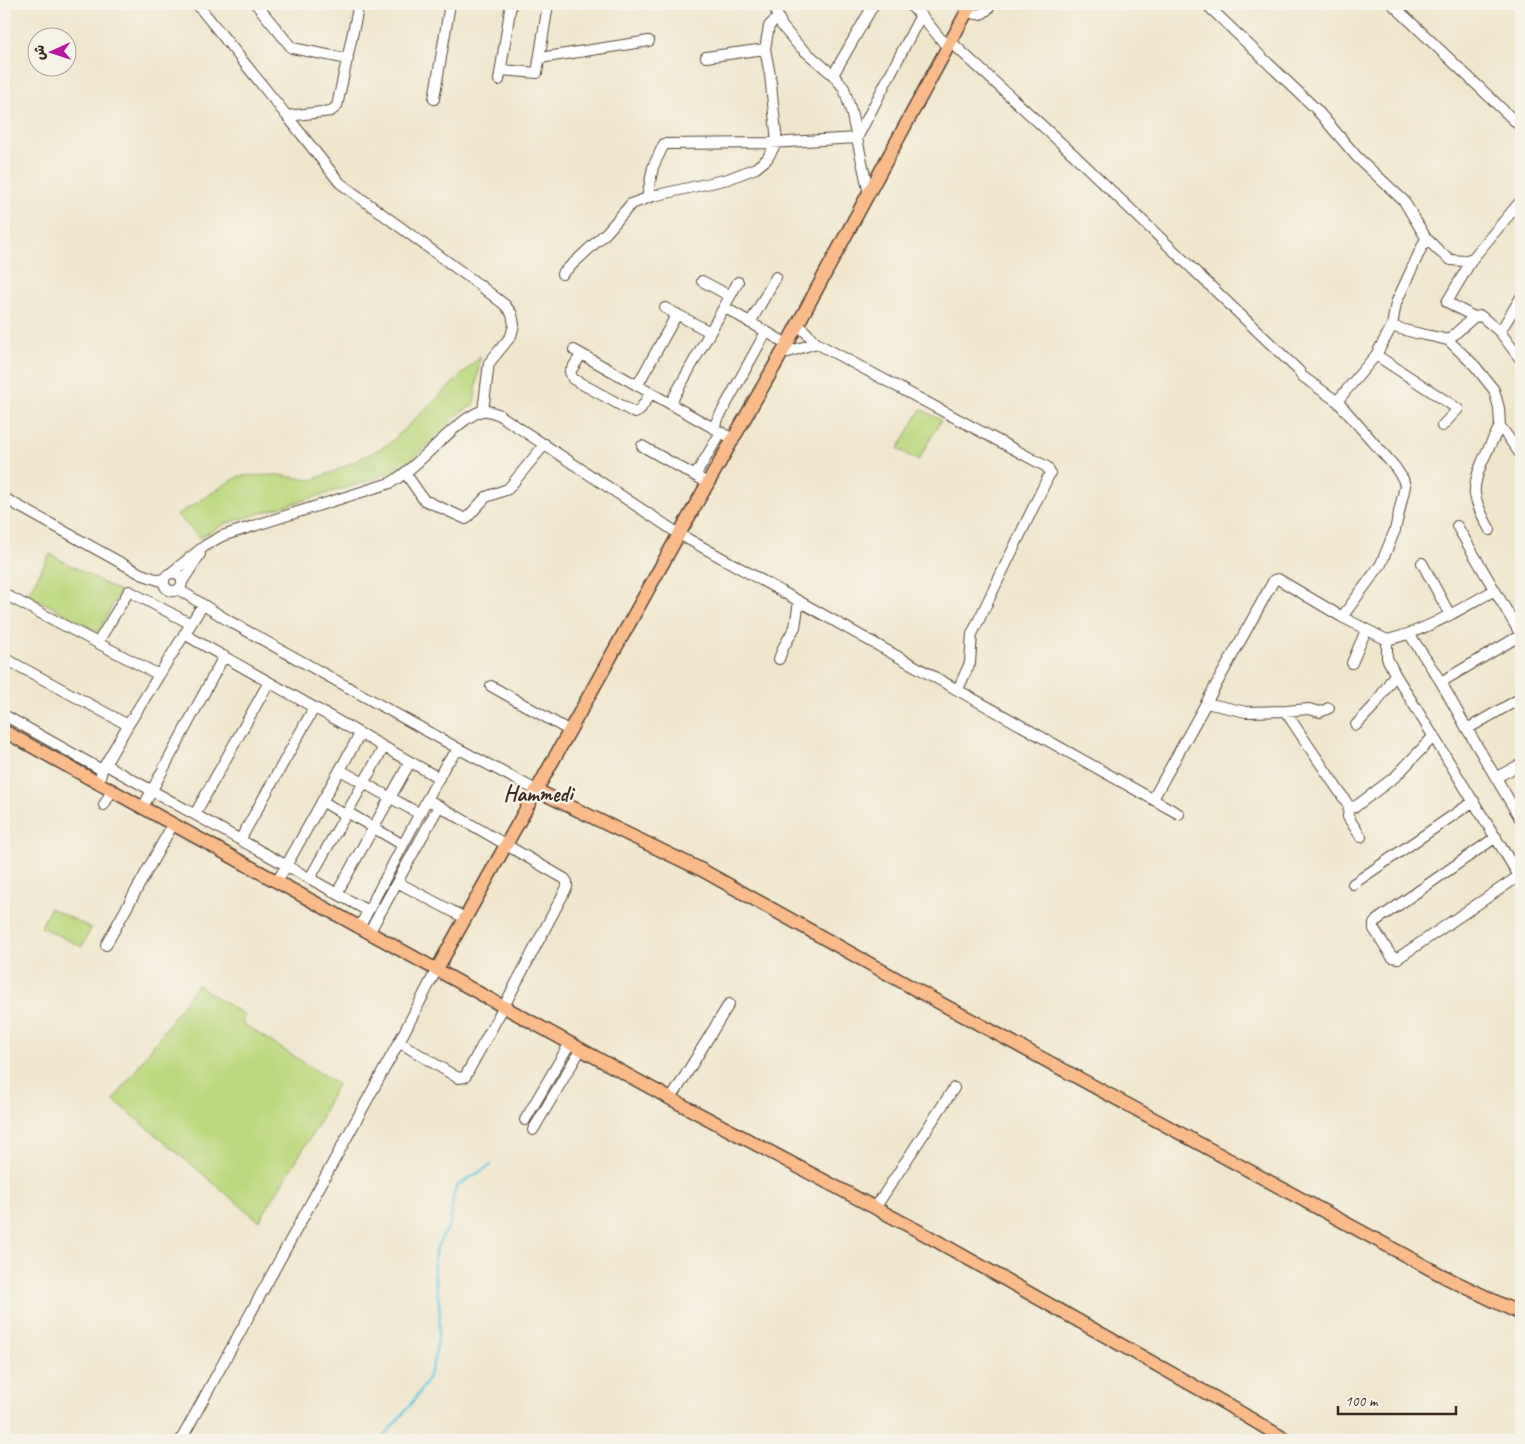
<svg xmlns="http://www.w3.org/2000/svg" width="1525" height="1444" font-family="Caveat,'Playpen Sans Arabic',sans-serif">
<style>
.green{fill:#bbd87e;stroke:#7b814e}
.lines{fill:none;stroke-linecap:round;stroke-linejoin:round}
.stream{stroke:#62c7e0;stroke-width:2.5}
.minor-casing{stroke:#564638;stroke-width:12}
.major-casing{stroke:#564638;stroke-width:15}
.minor{stroke:#fff;stroke-width:10}
.major{stroke:#fabb8b;stroke-width:12}
.labels{text-anchor:middle;stroke-width:5;stroke-linejoin:round;paint-order:stroke}
.district-label{font-size:22px;font-weight:bold;fill:#3b2a1e;stroke:#f7f3e8}
</style>
<rect width="100%" height="100%" fill="#f7f3e8"/>
<filter id="ink" filterUnits="userSpaceOnUse"><feTurbulence type="fractalNoise" baseFrequency=".02" numOctaves="2"/><feDisplacementMap in="SourceGraphic" scale="10" xChannelSelector="R" yChannelSelector="G"/><feConvolveMatrix kernelMatrix="1 2 1 2 8 2 1 2 1" color-interpolation-filters="sRGB"/></filter>
<filter id="wash" filterUnits="userSpaceOnUse"><feTurbulence type="fractalNoise" baseFrequency=".0096" numOctaves="4" result="noise"/><feDisplacementMap in="SourceGraphic" scale="20" xChannelSelector="R" yChannelSelector="G"/><feGaussianBlur stdDeviation="1.12" result="paint"/><feColorMatrix in="noise" values="0 0 0 0 0 0 0 0 0 0 0 0 0 0 0 0 0 1.4 0 .05"/><feComposite in="paint" operator="in"/></filter>
<g filter="url(#wash)">
<rect width="100%" height="100%" fill="#efe6cc"/>
<path class="green" d="M480,357L474,405L461,412L418,455L394,471L362,483L224,524L200,538L177,515L239,476L279,475L311,480L333,472L389,444Z
M921,409L941,420L918,461L898,449Z
M50,554L120,592L98,632L28,594Z
M50,908L91,928L82,947L41,927Z
M197,985L244,1015L242,1023L337,1084L316,1128L259,1221L114,1100Z"/>
<g class="lines">
<path class="stream" d="M384,1440V1436C398,1419 415,1402 426,1382C436,1362 439,1336 440,1314C440,1293 431,1277 435,1253C437,1242 447,1233 450,1223C453,1211 451,1195 457,1186L491,1165"/>
</g>
</g>
<g filter="url(#ink)">
<g class="lines">
<defs>
<path id="minor" d="M197,4L287,116L331,111L337,106L359,4
M256,4L292,48L348,59
M775,4L777,14L782,26L798,45L833,75L844,88L851,111L869,194
M908,4L921,15L948,48
M1206,4L1316,109L1357,157L1404,201L1426,238L1440,252L1451,260L1464,261L1473,258L1519,203
M1392,4L1521,127
M968,11C980,18 985,13 992,4
M951,42L1074,155L1299,371L1302,376L1338,402
M706,57L765,49
M540,58L649,41
M501,70L537,73L548,4
M833,75L874,4
M499,80L511,4
M434,99L450,4
M287,116L340,183L478,284L505,305L512,314L514,325L511,336L489,363L483,411
M647,198L653,167L664,144L770,143L857,138L921,15
M1426,238L1396,303L1392,326C1410,333 1429,335 1448,340
M1473,258L1447,302L1474,317
M562,274L607,232L631,204L653,196L728,179L756,168L767,159L777,142L770,75L765,49L769,26L777,18V14
M702,281L730,296
M724,307L787,344
M665,308L710,332
M750,323L776,277
M798,324L816,343L1047,467L1050,473L972,634L970,663L958,689
M1500,332L1521,297
M574,350L733,439
M782,354L816,343
M581,355L570,372L573,379L635,413L639,411L651,393
M1376,355L1458,409L1442,426
M1521,360L1500,332L1481,316L1474,317L1448,340L1475,366L1494,390L1499,408L1500,426L1521,455
M637,386L677,314
M670,404L738,282
M713,428L766,332
M642,446L708,483
M406,474L424,500L466,519L486,497L508,489L545,444
M695,476L721,432
M4,498L141,574L164,582
M1457,526L1521,635
M1490,530C1484,519 1477,507 1475,494C1473,474 1491,444 1500,426
M1422,563L1450,615
M171,573L206,545L222,536L390,483C416,470 461,414 483,411C487,410 494,413 498,414L679,534L1179,814
M164 582a9 9 0 1 1 18 0a9 9 0 1 1-18 0Z
M182,582L200,554
M178,589L229,621L459,749L536,790
M4,594L159,675
M1342,617L1381,564L1395,530L1405,486L1403,479L1395,467L1338,402L1339,399L1376,355L1392,326
M184,634L439,778
M1410,635L1441,682L1467,729L1521,820
M1387,640V658L1395,674L1521,879
M98,642L129,591L191,624
M4,658L128,725
M779,659L783,648L795,627L799,601
M1352,663L1366,630
M1441,682L1521,635
M491,686L570,731
M1206,703L1246,712L1285,711L1309,709L1320,712L1329,708
M1285,711L1349,806L1355,807L1396,776L1434,736
M4,715L102,770
M1356,725L1375,705L1395,674
M1467,729L1521,698
M106,765L368,911
M340,770L420,814
M1497,777L1521,764
M99,782L102,770L128,725L202,606
M1153,799L1274,580L1278,579L1342,617L1387,640C1426,631 1460,609 1495,590
M322,801L345,815
M104,805L112,790
M1349,806L1348,817L1361,837
M143,807L224,656
M347,812L403,845
M195,814L269,682
M1496,837L1377,920L1374,924V929L1392,957L1398,958L1519,876
M240,840L314,708
M310,878L384,747
M277,882L360,734
M397,882L465,918
M1353,884L1474,801
M337,893L410,762
M359,928L446,764L459,749
M369,933L439,806
M106,945L173,824
M399,1042L458,1078L465,1077L504,1006L567,887V882L565,879L427,799
M671,1099L729,1004
M525,1120L570,1043
M533,1130L581,1049
M875,1208L954,1088
M181,1440L399,1042L437,969"/>
<path id="major" d="M4,731L671,1099L926,1235L1226,1404L1286,1440
M536,790L702,870L929,997L1272,1183L1445,1277L1521,1314
M437,969L679,534L787,344L971,4"/>
</defs>
<use href="#minor" class="minor-casing"/>
<use href="#major" class="major-casing"/>
<use href="#minor" class="minor"/>
<use href="#major" class="major"/>
</g>
</g>
<g class="labels">
<g class="district-label">
<text x="538" y="801">Hammedi</text>
</g>
</g>
<rect width="1525" height="1444" fill="none" stroke="#f7f3e8" stroke-width="20"/>
<g transform="translate(52 52) rotate(267)"><circle r="24" fill="#f7f3e8" stroke="#aca397"/>
<path d="M0-4L9 19L0 12L-9 19Z" fill="#b5179e"/>
<text y="-8" font-size="14" font-weight="bold" text-anchor="middle" fill="#3b2a1e">ش</text>
</g>
<path d="M1338 1406v8h118v-8" fill="none" stroke="#3b2a1e" stroke-width="2.5"/>
<text x="1345" y="1406" font-size="15" fill="#3b2a1e" stroke="#f7f3e8" stroke-width="4" paint-order="stroke">100 m</text>
</svg>
